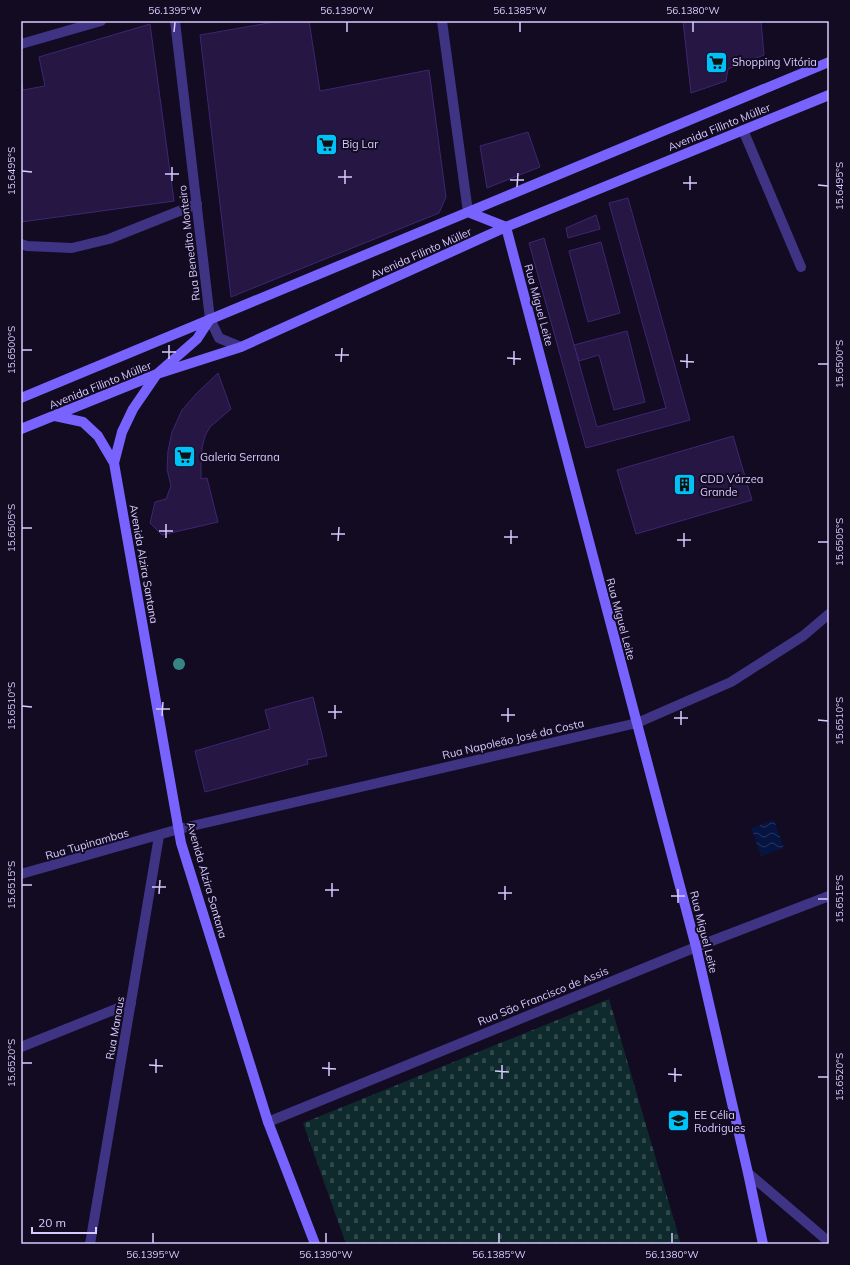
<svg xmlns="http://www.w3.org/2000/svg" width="850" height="1265" font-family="Mulish,sans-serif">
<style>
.cemetery{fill:url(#cemetery-stones)}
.water{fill:url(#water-waves)}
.building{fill:#251644;stroke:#3e2672}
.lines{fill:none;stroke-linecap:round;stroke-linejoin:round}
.service{stroke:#3f3384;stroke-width:10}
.minor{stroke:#3f3384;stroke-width:10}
.tertiary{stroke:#3f3384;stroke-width:10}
.secondary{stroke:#7963ff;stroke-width:10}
.tree{fill:#348583}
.ticks{fill:none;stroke:#d8ccff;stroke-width:1.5}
.labels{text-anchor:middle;stroke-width:4;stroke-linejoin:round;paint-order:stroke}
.poi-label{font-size:11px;fill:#d8ccff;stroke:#120b22;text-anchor:start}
.street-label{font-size:11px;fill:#d8ccff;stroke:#120b22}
.neatline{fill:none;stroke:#d8ccff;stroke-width:1.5}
.ticks-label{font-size:10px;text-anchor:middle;fill:#d8ccff}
</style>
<defs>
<pattern id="cemetery-stones" width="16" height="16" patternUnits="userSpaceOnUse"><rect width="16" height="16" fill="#0e2a2c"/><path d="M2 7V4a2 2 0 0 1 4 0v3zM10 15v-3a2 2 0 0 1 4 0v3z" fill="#30484c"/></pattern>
<pattern id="water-waves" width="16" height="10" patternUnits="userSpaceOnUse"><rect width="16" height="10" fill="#051441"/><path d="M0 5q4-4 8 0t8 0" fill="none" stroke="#29355e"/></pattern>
</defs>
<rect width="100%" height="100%" fill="#120b22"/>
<path class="cemetery" d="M609,999L681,1244H346L303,1123Z"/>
<path class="water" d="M774,820L784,848L761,856L751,828Z"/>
<path class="building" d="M280,21H309L320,91L429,70L446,197L439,213L231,297L200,35Z
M683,21H761L764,55L728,69L726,81L691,93Z
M150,24L174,201L21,222V78L23,90L45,86L39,57Z
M528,132L540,167L487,188L480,146Z
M628,198L690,420L586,448L529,243L544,238L597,427L666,408L609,203Z
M596,215L600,229L568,238L566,228Z
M601,242L620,313L588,322L569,251Z
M627,331L645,402L614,410L599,355L579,361L574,345Z
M218,373L231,409L210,427L205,436L202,448L201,462V479L207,478L218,522L162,535L150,523L155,502L166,499L171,486L167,469L168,451L172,432L182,410L196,394Z
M733,436L752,500L636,534L617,470Z
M313,697L327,756L307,760L308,764L205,792L195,751L270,729L265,710Z"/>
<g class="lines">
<path class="service" d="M743,130L801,267
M21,244L27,246L72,248L109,239L197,204"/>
<path class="minor" d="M175,21L210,319L219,338L241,347
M442,21L468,212
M21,44L101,21
M21,874L179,829L637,723L731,682L803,636L829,614
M21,1047L131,1003
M268,1122L696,947L829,896
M748,1173L829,1242"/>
<path class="tertiary" d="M90,1244L159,836"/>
<path class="secondary" d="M468,212L506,227
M506,227L696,947L748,1173L763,1244
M21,398L829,62
M55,416L83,422L98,436L114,463L181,843L268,1122L315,1244
M21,429L157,374L241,347L506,227L829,95
M114,463L122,432L133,409L157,374L197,339L210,319"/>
</g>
<circle class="tree" cx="179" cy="664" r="6"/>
<path class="ticks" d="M174,32L175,22M347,32V22M520,32V22M693,32V22M22,171L32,172M165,174H179M338,177H352M510,180H524M172,181V167M683,183H697M345,184V170M818,185L828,186M517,187L518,173M690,190V176M22,350H32M162,352H176M335,355H349M507,358L521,359M169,359V345M680,361L694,362M341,362L342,348M818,364H828M514,365V351M687,368V354M22,528H32M159,531H173M331,534H345M504,537H518M166,538V524M677,540H691M338,541L339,527M818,542H828M511,544V530M684,547V533M22,706L32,707M156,709H170M328,712H342M501,715H515M162,716L163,702M674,718H688M335,719V705M818,720L828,721M508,722V708M681,725V711M22,885H32M152,887H166M325,890H339M498,893H512M159,894L160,880M671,896H685M332,897V883M818,899H828M505,900V886M678,903V889M22,1063H32M149,1065L163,1066M322,1068L336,1069M495,1071L509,1072M156,1073V1059M668,1074L682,1075M329,1076V1062M818,1077H828M502,1079V1065M675,1082V1068M153,1243V1233M326,1243V1233M499,1243V1233M672,1243V1233"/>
<defs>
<symbol id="supermarket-square" viewBox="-11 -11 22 22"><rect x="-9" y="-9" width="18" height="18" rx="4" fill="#00c2f7" stroke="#120b22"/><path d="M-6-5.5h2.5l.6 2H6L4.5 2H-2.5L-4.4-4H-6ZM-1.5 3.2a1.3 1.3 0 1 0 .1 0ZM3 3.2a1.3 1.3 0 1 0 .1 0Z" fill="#111"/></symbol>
<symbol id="building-square" viewBox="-11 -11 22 22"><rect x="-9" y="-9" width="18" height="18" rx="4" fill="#00c2f7" stroke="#120b22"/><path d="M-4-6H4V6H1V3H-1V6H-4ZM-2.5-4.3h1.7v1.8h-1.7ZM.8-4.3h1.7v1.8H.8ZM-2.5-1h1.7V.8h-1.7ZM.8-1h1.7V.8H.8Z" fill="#111"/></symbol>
<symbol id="school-square" viewBox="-11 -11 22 22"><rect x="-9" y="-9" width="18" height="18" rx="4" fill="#00c2f7" stroke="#120b22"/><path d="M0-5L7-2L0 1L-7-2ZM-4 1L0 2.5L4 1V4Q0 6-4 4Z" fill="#111"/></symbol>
</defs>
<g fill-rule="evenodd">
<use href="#supermarket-square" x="704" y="50" width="25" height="25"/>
<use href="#supermarket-square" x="314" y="132" width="25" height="25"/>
<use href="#supermarket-square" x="172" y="444" width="25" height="25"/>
<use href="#building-square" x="672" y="472" width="25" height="25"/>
<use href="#school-square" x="666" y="1108" width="25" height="25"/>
</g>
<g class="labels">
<g class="poi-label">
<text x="732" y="66">Shopping Vitória</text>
<text x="342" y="148">Big Lar</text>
<text x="200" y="461">Galeria Serrana</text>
<text x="700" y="483">CDD Várzea<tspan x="700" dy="13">Grande</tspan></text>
<text x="694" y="1119">EE Célia<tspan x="694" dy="13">Rodrigues</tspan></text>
</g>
<g class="street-label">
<text transform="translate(719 127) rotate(-22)" y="4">Avenida Filinto Müller</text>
<text transform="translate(189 243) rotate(-97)" y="4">Rua Benedito Monteiro</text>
<text transform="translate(421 253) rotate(-24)" y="4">Avenida Filinto Müller</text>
<text transform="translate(539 305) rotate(75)" y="4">Rua Miguel Leite</text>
<text transform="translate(100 385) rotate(-22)" y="4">Avenida Filinto Müller</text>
<text transform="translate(144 564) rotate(80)" y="4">Avenida Alzira Santana</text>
<text transform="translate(621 619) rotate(75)" y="4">Rua Miguel Leite</text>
<text transform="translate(513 739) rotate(-13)" y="4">Rua Napoleão José da Costa</text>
<text transform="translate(87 844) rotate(-16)" y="4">Rua Tupinambas</text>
<text transform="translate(207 880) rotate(74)" y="4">Avenida Alzira Santana</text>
<text transform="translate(704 932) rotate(76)" y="4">Rua Miguel Leite</text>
<text transform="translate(543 996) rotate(-22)" y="4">Rua São Francisco de Assis</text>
<text transform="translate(115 1028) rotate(-80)" y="4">Rua Manaus</text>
</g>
</g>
<rect width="850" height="1265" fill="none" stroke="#120b22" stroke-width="44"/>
<path d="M32 1227v6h64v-6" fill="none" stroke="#d8ccff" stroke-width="2"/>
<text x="38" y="1227" font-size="12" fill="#d8ccff" stroke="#120b22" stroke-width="3" paint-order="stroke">20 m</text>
<rect x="22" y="22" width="806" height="1221" class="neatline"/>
<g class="ticks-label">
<text x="175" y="14">56.1395°W</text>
<text x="347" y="14">56.1390°W</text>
<text x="520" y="14">56.1385°W</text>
<text x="693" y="14">56.1380°W</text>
<text transform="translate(11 171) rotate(-90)" y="4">15.6495°S</text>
<text transform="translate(839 186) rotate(-90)" y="4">15.6495°S</text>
<text transform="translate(11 350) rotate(-90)" y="4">15.6500°S</text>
<text transform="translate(839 364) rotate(-90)" y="4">15.6500°S</text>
<text transform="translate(11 528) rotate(-90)" y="4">15.6505°S</text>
<text transform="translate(839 542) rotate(-90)" y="4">15.6505°S</text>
<text transform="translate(11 706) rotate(-90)" y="4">15.6510°S</text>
<text transform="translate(839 721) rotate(-90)" y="4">15.6510°S</text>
<text transform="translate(11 885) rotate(-90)" y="4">15.6515°S</text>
<text transform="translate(839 899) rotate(-90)" y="4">15.6515°S</text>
<text transform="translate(11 1063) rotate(-90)" y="4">15.6520°S</text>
<text transform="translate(839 1077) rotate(-90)" y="4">15.6520°S</text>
<text x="153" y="1258">56.1395°W</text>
<text x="326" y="1258">56.1390°W</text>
<text x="499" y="1258">56.1385°W</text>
<text x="672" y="1258">56.1380°W</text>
</g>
</svg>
